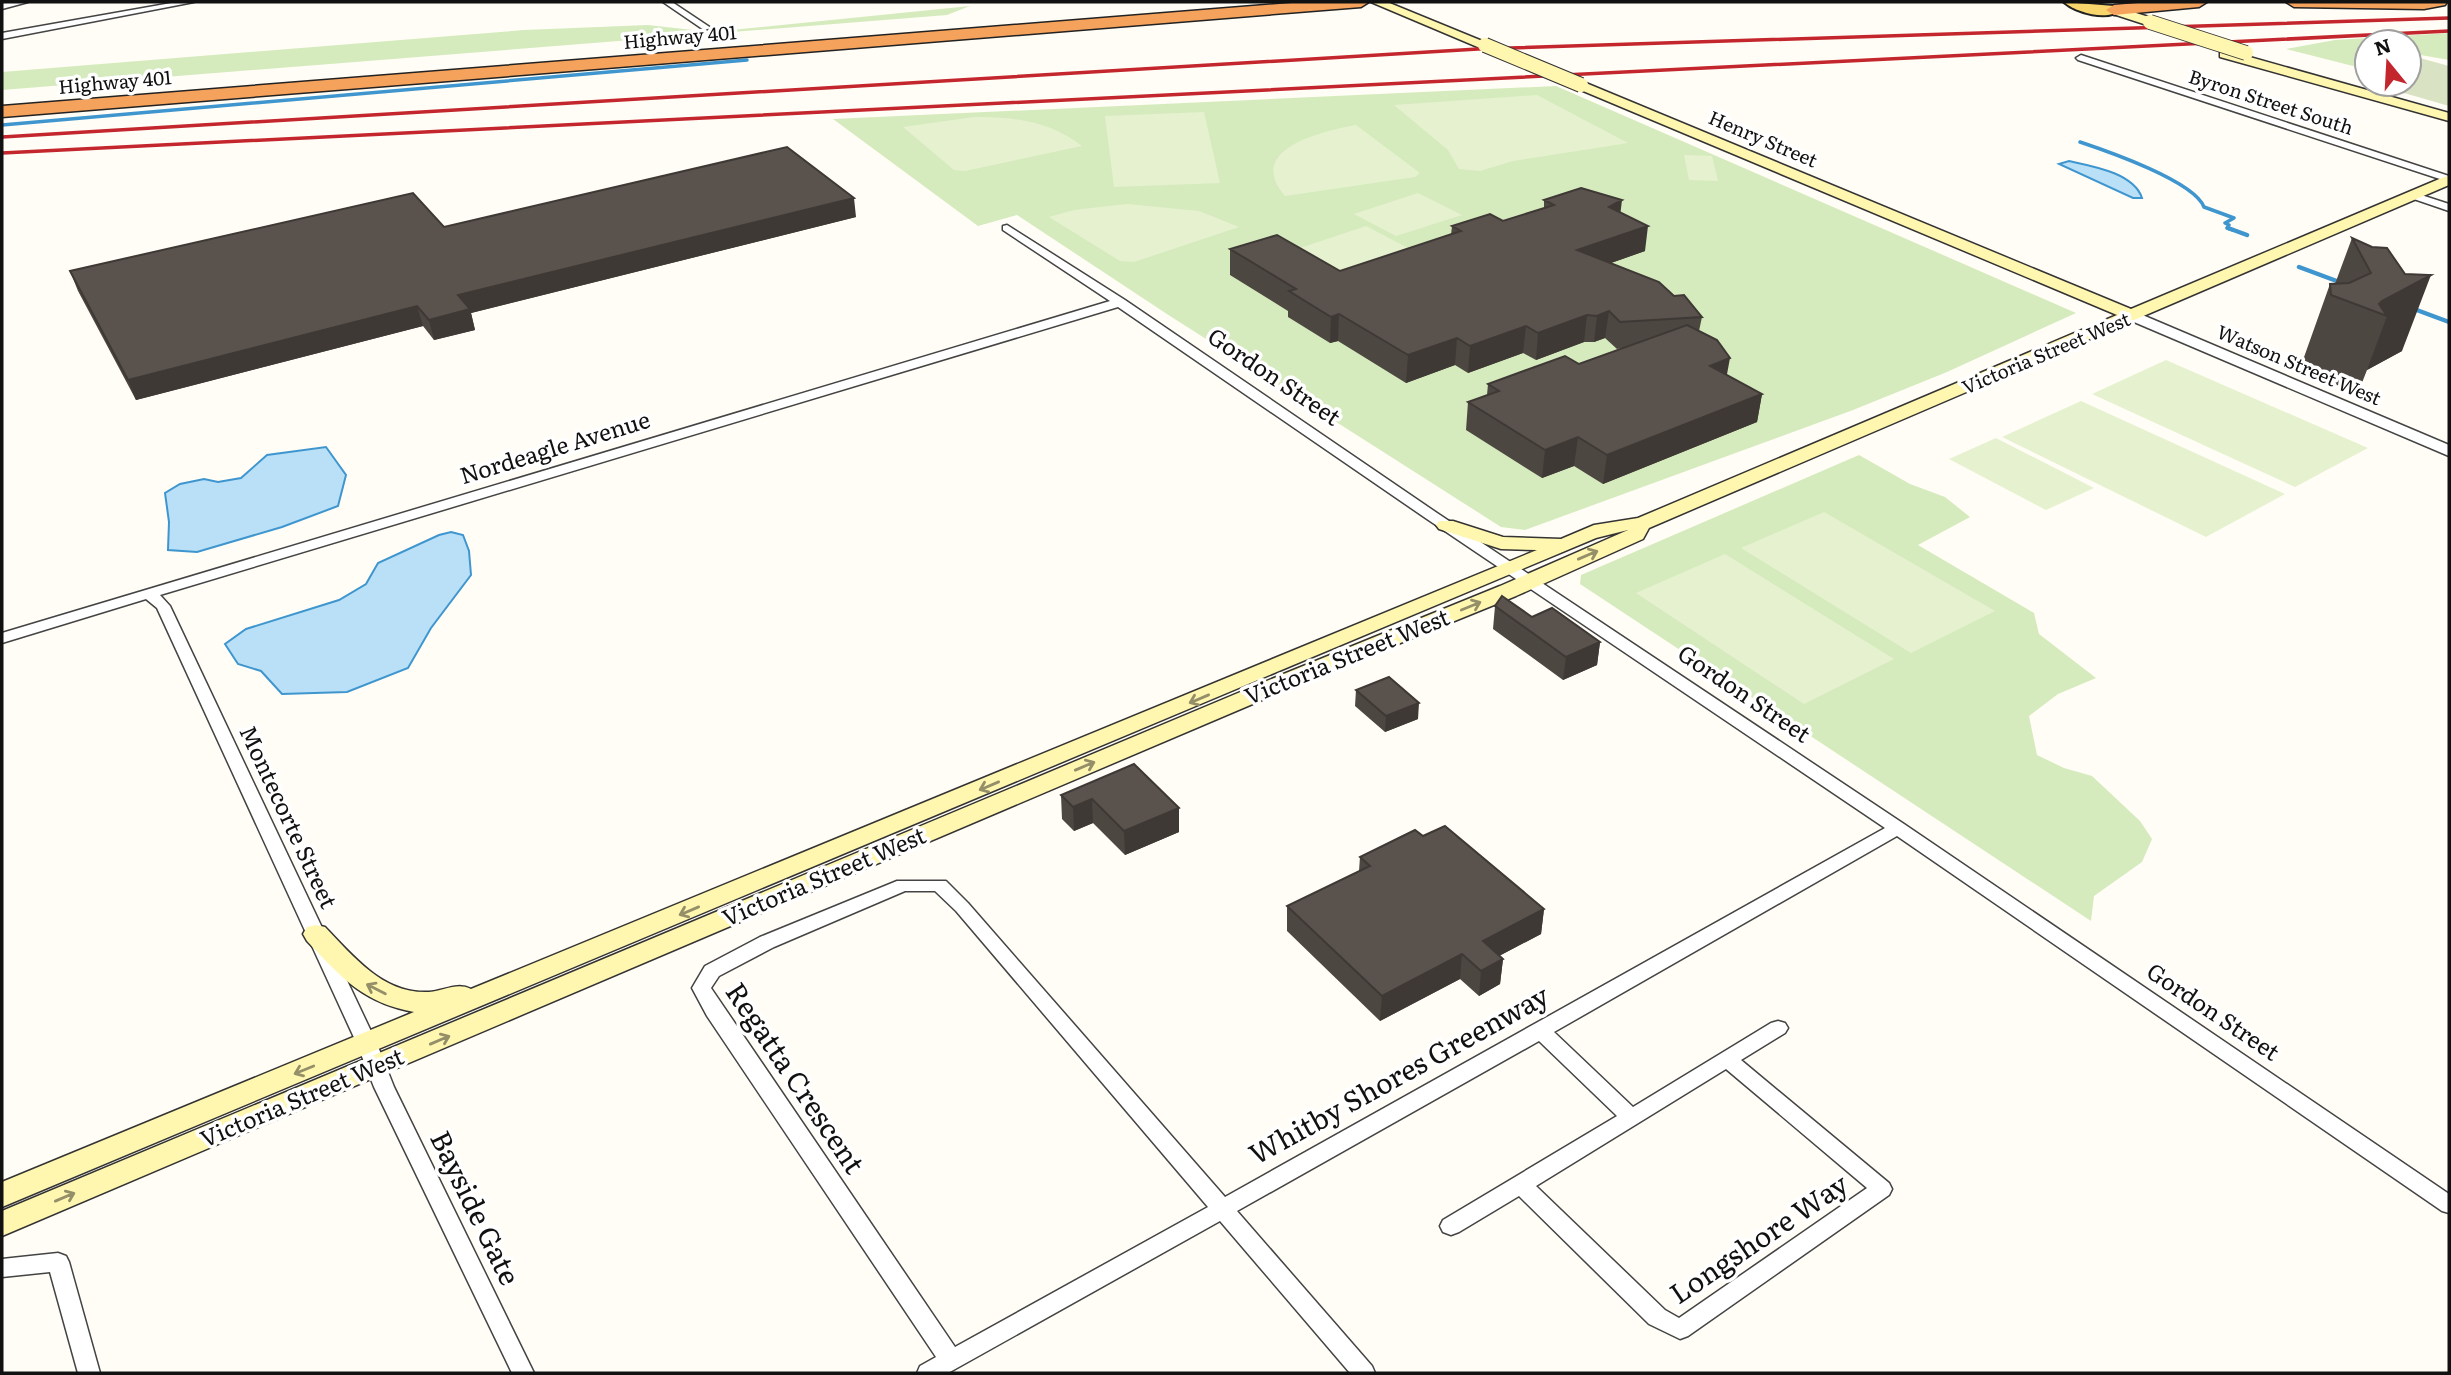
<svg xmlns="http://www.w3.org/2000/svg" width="2451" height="1375" font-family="Literata,serif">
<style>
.green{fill:#d5ebbd}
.cemetery{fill:#d9e3c4}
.pitch{fill:#e6f2cf}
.water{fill:#b9e0f7;stroke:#3f96cf;stroke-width:2}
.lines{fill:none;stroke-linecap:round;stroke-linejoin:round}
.stream-far1{stroke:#3f96cf;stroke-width:3.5}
.stream{stroke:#3f96cf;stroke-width:4.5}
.minor-casing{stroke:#444;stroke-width:3}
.tertiary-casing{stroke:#444;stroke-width:3}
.secondary-casing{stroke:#333;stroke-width:3}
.primary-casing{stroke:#222;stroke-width:4}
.motorway-casing{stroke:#222;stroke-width:3}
.minor{fill:#fff;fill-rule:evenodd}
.tertiary{fill:#fff;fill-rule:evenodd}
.secondary{fill:#fff6b0;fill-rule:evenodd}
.primary{fill:#f9d66b;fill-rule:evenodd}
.motorway{fill:#f5a25d;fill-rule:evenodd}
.rail{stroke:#c4262e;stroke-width:3.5}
.secondary-bridge-casing{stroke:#333;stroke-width:16;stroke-linecap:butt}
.secondary-bridge{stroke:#fff6b0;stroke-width:14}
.wall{fill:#4d4742}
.shaded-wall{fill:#3f3936}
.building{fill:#5a524d;stroke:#3f3936;stroke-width:2}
.oneway{stroke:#948f68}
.labels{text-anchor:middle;stroke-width:7;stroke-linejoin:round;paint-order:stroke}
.far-street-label{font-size:19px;fill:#111;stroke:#fff}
.street-label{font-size:23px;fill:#111;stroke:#fff}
.near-street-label{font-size:28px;fill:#111;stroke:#fff}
</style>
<rect width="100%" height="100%" fill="#fffdf5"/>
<path class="green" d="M970,6L947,15L2,90V72L524,30L648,25L711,32Z
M2449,33V60L2409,53V42H2367V62L2353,66L2286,49L2335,40Z
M1556,86L2076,313L1947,372L1853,410L1525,530L1501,527L1170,316L1017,215L978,226L833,119Z
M1859,455L1910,484L1945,497L1970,517L1918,545L2034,613L2039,634L2096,678L2058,694L2029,716L2037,755L2064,768L2092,776L2140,821L2152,839L2142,862L2094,896L2091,921L1580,584L1581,575Z"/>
<path class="cemetery" d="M2409,55L2449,66V106L2373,84H2409Z"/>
<path class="pitch" d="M1537,95L1628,143L1513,161L1480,171L1459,169L1448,150L1394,105Z
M1204,112L1220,183L1114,187L1105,116Z
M974,117C1015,117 1049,121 1082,146L965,171L954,170L903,127Z
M1356,125L1420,173L1415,177L1285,196C1244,149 1323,131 1356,125Z
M1684,155L1712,156L1718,181L1689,180Z
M1418,193L1462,215L1396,236L1354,214Z
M1127,204L1199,211L1239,227L1134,262L1120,261L1049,217L1074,210Z
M1366,226L1410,249L1343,271L1300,248Z
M2166,360L2368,448L2295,487L2092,394Z
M2081,401L2285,494L2206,537L2002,437Z
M1996,438L2094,488L2046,510L1949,459Z
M1824,512L1995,611L1911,653L1741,548Z
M1725,554L1894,659L1804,704L1636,593Z"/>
<path class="water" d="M2069,161C2092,166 2134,173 2142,198H2133L2059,164Z
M326,447L346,475L338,506L282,527L197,552L168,550L169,522L165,493L180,484L204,479L218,482L241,478L267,455Z
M451,532L463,535L469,551L471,575L431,628L408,668L347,692L282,694L261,671L238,664L225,644L246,629L339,600L366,584L378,563L439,535Z"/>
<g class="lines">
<path class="stream-far1" d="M2,125L747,60
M2080,142C2107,151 2194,181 2204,207L2234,218L2225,223L2229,225L2227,228L2233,230"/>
<path class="stream" d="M2228,228L2247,235
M2299,267L2342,283
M2414,309L2449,322"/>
<defs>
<path id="minor" d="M11,2H28L2,9V3Z
M177,2H194L2,39V33Z
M663,2H672L711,28L704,30Z
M2081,55L2449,176V182L2078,60L2076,58Z
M2412,192L2449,204V211L2408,197V193Z
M1007,225L1125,300L1437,513L1904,824L2449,1194V1213L2442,1211L1897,836L1554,1032L1633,1107L1771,1023L1778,1021L1785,1023L1788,1028L1785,1033L1741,1060L1889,1183L1892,1189L1889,1195L1688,1336L1680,1339L1649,1324L1519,1196L1459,1232L1451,1235L1443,1232L1440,1226L1443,1220L1617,1116L1539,1041L1237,1211L1372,1366L1375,1373H1350L1220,1221L948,1373H917L920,1366L936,1357L707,1016L692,988L705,966L760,937L897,881H946L968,903L1225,1197L1885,828L1427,519L1118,307L160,595L170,606L377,1044L394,1087L534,1373H512L374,1087L357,1044L157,608L146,599L2,643V633L1110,301L1003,230V226ZM905,891H935L956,911L1208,1207L955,1347L711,988L719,976L774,947ZM1726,1069L1867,1188L1679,1318L1665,1310L1536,1186Z
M58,1253L66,1256L69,1262L100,1373H78L50,1272L2,1277V1259Z"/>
<path id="tertiary" d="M2133,311L2449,445V456L2127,319L2125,316Z"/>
<path id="secondary" d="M1371,2H1387L1492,45L1490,48H1480Z
M2114,6L2155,19L2156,22L2150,26L2110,13L2108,10Z
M2225,50L2449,113V121L2220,57V51Z
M1581,81L2131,309L2444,177L2449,176V185L1649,528L1643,539L1516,596L1302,683L2,1236V1211L1286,673L1500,586L1628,530L1596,538L2,1207V1182L414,1012C363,1003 341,977 307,941L303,934L307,927L316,925L325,927C355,958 383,994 429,992C444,991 457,982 471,989L1537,550L1501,549L1439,529L1436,525L1439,521H1453L1503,537L1561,539L1594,525L1638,518L2117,315L1576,88L1574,85Z"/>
<path id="primary" d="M2064,2L2114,6L2121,10C2107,21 2077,13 2064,2Z"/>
<path id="motorway" d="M1304,2H1369L1361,7L2,117V106Z
M2150,2H2207L2199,7L2114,15L2106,10L2114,5Z
M2286,2H2447L2445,5L2424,9L2294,7Z"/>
</defs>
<use href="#minor" class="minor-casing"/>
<use href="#tertiary" class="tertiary-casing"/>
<use href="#secondary" class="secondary-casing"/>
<use href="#primary" class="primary-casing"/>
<use href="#motorway" class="motorway-casing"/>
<use href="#minor" class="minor"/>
<use href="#tertiary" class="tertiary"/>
<use href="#secondary" class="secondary"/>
<use href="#primary" class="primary"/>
<use href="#motorway" class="motorway"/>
<path class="rail" d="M2,137L1478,49L2449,18
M2,153L2449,31"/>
<defs>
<path id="secondary-bridge" d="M2150,22L2246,53
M1485,45L1581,85"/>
</defs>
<use href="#secondary-bridge" class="secondary-bridge-casing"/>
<use href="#secondary-bridge" class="secondary-bridge"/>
</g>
<path class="wall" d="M1544,200L1620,213L1645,251L1611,263L1674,296L1702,317L1699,331L1727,375L1762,394L1757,422L1603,484L1574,466L1542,478L1466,430L1468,402L1487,395L1488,384L1579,364L1623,348L1617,349L1605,338L1594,342H1584L1536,360L1523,353L1468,373L1455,365L1406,383L1338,341L1330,343L1288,317V311L1230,275V249L1340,271L1451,235L1452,226L1503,221L1544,208Z
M856,217L471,313L475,330L434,340L423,326L136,400L78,291L70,271L444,227Z
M2352,238L2372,247L2402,351L2367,370L2358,393L2303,372V360L2330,284H2335Z
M1495,606L1532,617L1600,642L1597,665L1563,680L1493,629Z
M1356,690L1418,719L1385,732L1355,706Z
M1061,795L1179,808V832L1125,855L1093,823L1074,831L1062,819Z
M1423,836L1544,909L1541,934L1499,956L1503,959L1500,984L1479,996L1460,979L1380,1021L1287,931V906L1359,871L1360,857Z"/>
<path class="shaded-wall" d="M854,198L856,217L471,313L475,330L434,340L429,320L458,295Z
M1622,200L1619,225L1609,207Z
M1648,226L1645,251L1574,276L1577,250Z
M2431,275L2402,351L2367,370L2387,316L2379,304L2382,301Z
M417,306L423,326L136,400L128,380Z
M1609,311L1605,338L1594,342L1597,316Z
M1339,314L1338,341L1330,343L1331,317Z
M1587,315L1584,342L1536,360L1538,333Z
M1526,326L1523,353L1468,373L1470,346Z
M1457,338L1455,365L1406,383L1408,355Z
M1730,358L1725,385L1710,366Z
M1762,394L1757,422L1603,484L1607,455Z
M1578,437L1574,466L1542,478L1545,450Z
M1600,642L1597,665L1563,680L1566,657Z
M1419,703L1418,719L1385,732L1386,716Z
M1092,799L1093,823L1074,831L1073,807Z
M1179,808V832L1125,855L1124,831Z
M1544,909L1541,934L1480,966L1483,941Z
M1462,954L1460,979L1380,1021L1382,996Z
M1503,959L1500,984L1479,996L1481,971Z"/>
<path class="building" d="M787,147L854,198L458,295L470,309L429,320L417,306L128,380L70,271L413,193L444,227Z
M1581,188L1622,200L1609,207L1648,226L1577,250L1659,282L1674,296L1684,295L1702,317L1620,322L1609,311L1597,316L1587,315L1538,333L1526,326L1470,346L1457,338L1408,355L1339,314L1331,317L1289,291L1296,289L1230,249L1277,235L1340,271L1461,231L1452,226L1490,214L1503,221L1554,205L1544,200Z
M2352,238L2372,247L2387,248L2405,274L2431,275L2382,301L2379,304L2387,316L2331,295L2330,284L2349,283L2371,273Z
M1687,325L1717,340L1730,358L1710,366L1762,394L1607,455L1578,437L1545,450L1468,402L1499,391L1488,384L1565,356L1579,364Z
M1502,596L1532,617L1552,608L1600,642L1566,657L1495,606Z
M1389,677L1419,703L1386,716L1356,690Z
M1134,764L1179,808L1124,831L1092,799L1073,807L1061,795Z
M1445,826L1544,909L1483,941L1503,959L1481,971L1462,954L1382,996L1287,906L1370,866L1360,857L1415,830L1423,836Z"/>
<defs><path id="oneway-shaft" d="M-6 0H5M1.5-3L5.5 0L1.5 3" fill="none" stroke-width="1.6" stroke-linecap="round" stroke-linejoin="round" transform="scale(1.75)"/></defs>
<g class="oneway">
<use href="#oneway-shaft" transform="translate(1588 555) rotate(-23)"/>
<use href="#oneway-shaft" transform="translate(1471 606) rotate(-22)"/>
<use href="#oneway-shaft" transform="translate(1199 699) rotate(157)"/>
<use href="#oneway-shaft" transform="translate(1085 766) rotate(-23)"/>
<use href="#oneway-shaft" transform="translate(989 786) rotate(157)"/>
<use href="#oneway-shaft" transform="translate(689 911) rotate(157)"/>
<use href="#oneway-shaft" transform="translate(376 989) rotate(-153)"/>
<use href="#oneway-shaft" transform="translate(440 1040) rotate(-23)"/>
<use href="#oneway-shaft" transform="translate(304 1070) rotate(158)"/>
<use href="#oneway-shaft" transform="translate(65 1197) rotate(-23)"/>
</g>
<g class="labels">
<g class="far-street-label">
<text transform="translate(680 37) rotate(-5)" y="7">Highway 401</text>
<text transform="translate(115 82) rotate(-5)" y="7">Highway 401</text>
<text transform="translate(2271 102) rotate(18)" y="7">Byron Street South</text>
<text transform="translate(1763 139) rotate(23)" y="7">Henry Street</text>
<text transform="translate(2046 353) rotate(-23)" y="7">Victoria Street West</text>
<text transform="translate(2299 365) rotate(23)" y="7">Watson Street West</text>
</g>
<g class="street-label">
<text transform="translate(1274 377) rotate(34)" y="8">Gordon Street</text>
<text transform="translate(555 448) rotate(-17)" y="8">Nordeagle Avenue</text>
<text transform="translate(1347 657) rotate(-22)" y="8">Victoria Street West</text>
<text transform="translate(1744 694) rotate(34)" y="8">Gordon Street</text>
<text transform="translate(288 817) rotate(65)" y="8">Montecorte Street</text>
<text transform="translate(824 877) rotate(-23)" y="8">Victoria Street West</text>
<text transform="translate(2213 1012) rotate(34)" y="8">Gordon Street</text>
<text transform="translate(302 1098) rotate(-23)" y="8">Victoria Street West</text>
</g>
<g class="near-street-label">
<text transform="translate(1399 1075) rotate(-29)" y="10">Whitby Shores Greenway</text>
<text transform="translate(795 1078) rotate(56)" y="10">Regatta Crescent</text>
<text transform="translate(475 1208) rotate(64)" y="10">Bayside Gate</text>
<text transform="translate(1759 1239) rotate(-34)" y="10">Longshore Way</text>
</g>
</g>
<rect width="2451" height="1375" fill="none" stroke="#111111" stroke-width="7"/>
<g transform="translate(2388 63) rotate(342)"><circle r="33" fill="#ffffff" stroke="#a0a0a0" stroke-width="2"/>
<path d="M0-5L12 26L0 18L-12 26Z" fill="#c4262e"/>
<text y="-10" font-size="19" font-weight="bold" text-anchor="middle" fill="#111111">N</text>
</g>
</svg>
